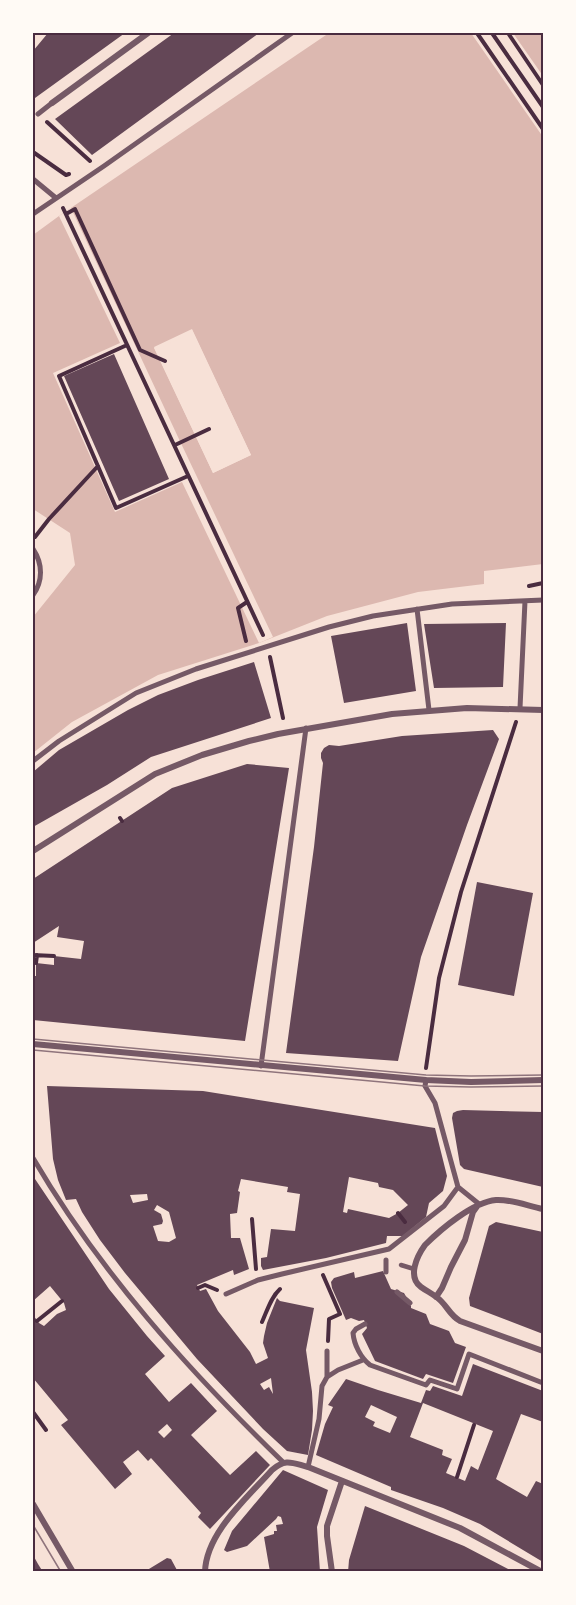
<svg xmlns="http://www.w3.org/2000/svg" width="576" height="1605" font-family="Lato,sans-serif">
<style>
.water{fill:#dcb8b0;fill-rule:evenodd}
.pier{fill:#f7e1d7;fill-rule:evenodd}
.building{fill:#644757;fill-rule:evenodd}
.lines{fill:none;stroke-linecap:round;stroke-linejoin:round}
.path{stroke:#4a2c40;stroke-width:4}
.service{stroke:#755966;stroke-width:4.5}
.pedestrian{stroke:#755966;stroke-width:5}
.minor{stroke:#755966;stroke-width:6}
.tram{stroke:#8f747c;stroke-width:1.5}
.neatline{fill:none;stroke:#4a2c40;stroke-width:2}
</style>
<rect width="100%" height="100%" fill="#f7e1d7"/>
<path class="water" d="M329,33H543V564L484,571V584L418,592L327,616L259,643L158,675L72,722L33,753V617L75,565L70,533L33,509V235L59,216ZM192,330L251,455L213,473L154,348Z"/>
<path class="pier" d="M471,33H513L543,76V137Z
M71,208L178,437L273,637L259,643L182,482L115,512L53,373L120,343L59,216Z
M192,329L251,455L213,473L154,347ZM191,333L247,454L214,469L158,349Z"/>
<path class="building" d="M48,33H125L35,98L33,97V51Z
M174,33H259L92,155L55,119Z
M114,354L169,479L119,501L64,376Z
M407,623L416,691L344,703L331,636Z
M506,623L503,687L434,688L424,624Z
M254,662L271,718L151,757L107,785L33,827V772L59,750L128,710L158,695L198,680Z
M493,730L499,739L467,825L421,957L398,1061L286,1053L314,847L323,763L321,758V753L324,748L329,745L339,746L402,736Z
M247,764L289,768L245,1041L33,1020V976H36V963L54,965V956L81,959L84,941L57,937L59,926L33,943V879L172,788Z
M477,882L533,893L514,996L458,985Z
M47,1086L203,1091L435,1128L447,1176L443,1191L429,1203L426,1217L403,1236H387L386,1243L326,1258L263,1270L261,1266V1258L267,1257L271,1229L295,1231L300,1194L287,1192L288,1187L241,1179L238,1191L240,1192L237,1213L230,1214L231,1238H240L249,1269L234,1275L233,1270L197,1285L200,1291L206,1289L218,1311L250,1352L256,1364L268,1358L263,1343L264,1336L267,1323L277,1298L280,1301L314,1308L306,1350L312,1392L313,1411L312,1430L308,1455L287,1451L263,1429L197,1359L125,1273L100,1240L82,1212L76,1199L66,1200L58,1180L53,1159ZM349,1177L378,1183L379,1187L393,1190L408,1205L398,1213L389,1218L348,1209L347,1213L343,1212ZM147,1194L148,1200L133,1203L130,1195ZM157,1205L169,1212L176,1238L169,1242L158,1241L153,1226L162,1224L163,1221L161,1214L154,1210ZM271,1378L273,1394L269,1387L264,1390L260,1384Z
M463,1110L543,1112V1187L464,1169L460,1165L452,1118L453,1113L457,1111Z
M33,1176L109,1289L147,1336L165,1356L145,1374L169,1402L191,1383L217,1411L191,1435L230,1475L256,1451L270,1465L210,1529L198,1517L201,1513L151,1458L148,1461L138,1450L123,1462L132,1474L115,1489L61,1425L68,1420L33,1378V1315L39,1323L44,1326L57,1314L66,1310L64,1303L50,1286L33,1301ZM167,1424L172,1430L164,1438L158,1432Z
M496,1222L543,1232V1334L470,1306L469,1298L489,1226Z
M383,1271L391,1289L404,1293L411,1306V1308L426,1314L430,1324L449,1331L455,1343L466,1347L453,1383L426,1374L423,1379L375,1361L362,1334L367,1328L364,1320L359,1321L351,1318L346,1320L332,1288L331,1282L334,1278L354,1272L355,1278Z
M473,1364L543,1391V1422L521,1414L496,1479L527,1497L536,1481L543,1484V1562L480,1524L443,1508L391,1490V1487L316,1455L325,1424L333,1407L328,1405L346,1379L378,1390L421,1403L426,1390L430,1391L433,1386L462,1396ZM423,1403L493,1431L478,1470L471,1466L465,1481L446,1473L452,1459L442,1455L443,1450L410,1437ZM371,1405L397,1417L390,1433L373,1426L375,1422L365,1417Z
M283,1470L328,1490L317,1527L320,1572H270L264,1537L274,1534V1531H277L276,1525L283,1524L281,1517L278,1516L276,1519L247,1546L227,1552L224,1550L232,1531Z
M365,1506L464,1546L514,1572H450L442,1569L441,1572H426L419,1569L418,1572H348L349,1560Z
M33,1555L38,1564L43,1572H33Z
M167,1558L171,1559L178,1572H144Z"/>
<g class="lines">
<path class="path" d="M477,33L543,129
M492,33L543,107
M508,33L543,85
M47,122L90,161
M33,152L66,175L69,174
M63,208L263,635
M66,214L75,209L140,350L165,361
M127,345L59,376L116,508L188,476
M175,445L209,429
M35,537L49,519L98,466
M529,586L543,583
M246,641L238,608L247,602
M270,657L283,718
M120,818L122,821
M33,955L54,956
M36,963L37,955
M426,1068L439,978L461,892L516,722
M398,1213L405,1222
M252,1219L256,1269
M323,1275L340,1314L329,1319L328,1341
M198,1288L205,1285L217,1290
M37,1321L62,1301
M262,1322C267,1311 271,1297 280,1289
M33,1412L46,1430
M457,1477L474,1425"/>
<path class="service" d="M401,1265L414,1269"/>
<path class="pedestrian" d="M38,114L52,103
M33,179L56,198
M33,214L104,166L292,33
M33,549C43,564 43,581 33,595
M417,609L429,710
M520,708L525,601
M33,761L59,741L136,693L196,669L329,627L373,616L452,604L543,600
M261,1066L306,728
M426,1080L425,1086L435,1103L458,1187L479,1204
M33,1158C99,1271 189,1371 283,1462
M386,1272V1260
M397,1292L410,1303
M226,1294L258,1280L282,1274L389,1249L444,1206L458,1187
M365,1324L356,1329L353,1333C354,1345 361,1358 370,1365L426,1385L430,1380L457,1389L469,1354L543,1383
M327,1377V1351
M308,1467L319,1419L322,1386L327,1377L338,1370L363,1360"/>
<path class="minor" d="M52,103L148,33
M33,851L155,774L202,755L249,741L278,734L392,714L467,708L543,710
M33,1044L426,1080L471,1082L543,1080
M543,1209C528,1206 511,1199 496,1200C473,1202 441,1229 425,1245C417,1256 407,1277 421,1287C428,1292 435,1295 441,1301C449,1309 450,1315 460,1321L543,1351
M436,1297L442,1288L451,1267L465,1240L473,1212L478,1205
M33,1504L73,1572
M205,1572C206,1533 247,1498 272,1470C286,1458 292,1463 308,1467L460,1528L542,1572
M332,1572L327,1536V1526L342,1481"/>
<path class="tram" d="M33,1039L426,1075L471,1076L543,1075
M33,1050L425,1086L471,1087L543,1086
M33,1525L61,1572"/>
</g>
<rect width="576" height="1605" fill="none" stroke="#fffaf5" stroke-width="69"/>
<rect x="34" y="34" width="508" height="1536" class="neatline"/>
</svg>
